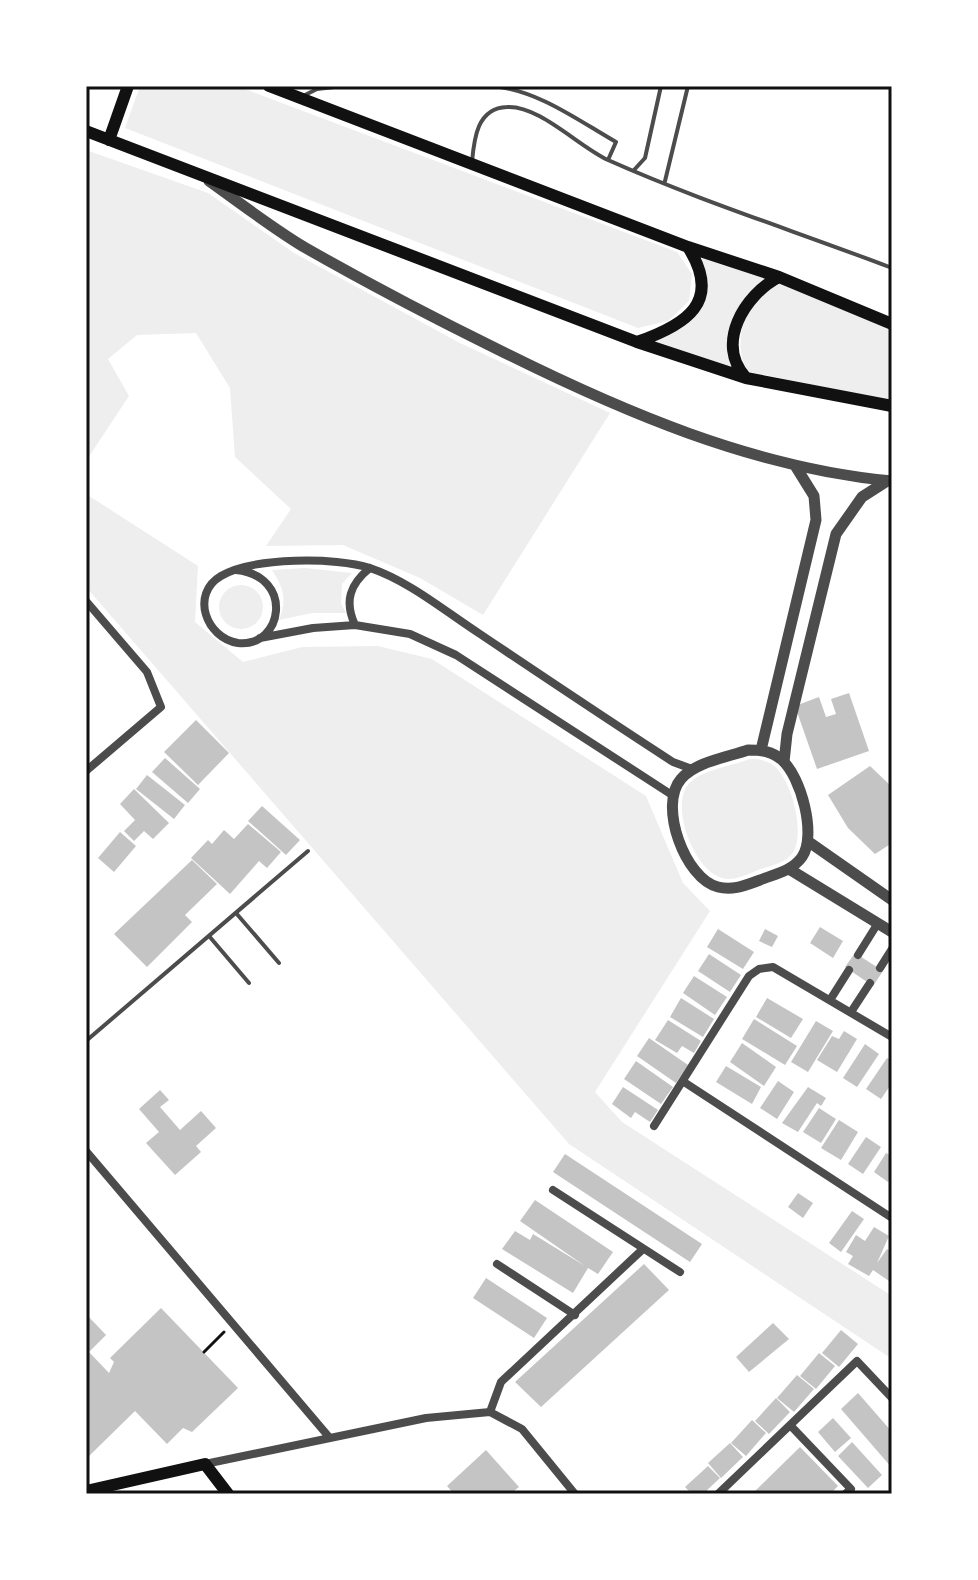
<svg xmlns="http://www.w3.org/2000/svg" width="978" height="1580" font-family="Overpass,sans-serif">
<style>
.green{fill:#eee}
.building{fill:#c4c4c4}
.lines{fill:none;stroke-linecap:round;stroke-linejoin:round}
.path{stroke:#111;stroke-width:3}
.service{stroke:#4c4c4c;stroke-width:4}
.minor{stroke:#4c4c4c;stroke-width:8}
.tertiary{stroke:#4c4c4c;stroke-width:11}
.secondary{stroke:#111;stroke-width:12}
.neatline{fill:none;stroke:#111;stroke-width:3}
</style>
<rect width="100%" height="100%" fill="#fff"/>
<path class="green" d="M140,86H237L677,252L692,274L689,301L668,321L638,328L125,128Z
M86,150L208,193L294,253L460,343L610,413L483,615L420,578L343,545L266,546L291,509L235,457L230,388L196,333L137,335L108,359L129,396L86,461Z
M701,257L766,277C735,304 725,327 731,368L652,343C693,325 720,304 701,257Z
M782,283L892,328V401L746,371C732,334 745,298 782,283Z
M86,494L198,566L195,622L243,662L302,647L378,646L432,659L646,796L683,883L710,911L595,1092L622,1122L892,1296V1359L569,1144L86,587Z
M305,568L352,573L342,584L341,603L346,613H312L279,620C287,599 284,589 272,570Z
M219 607a22 22 0 1 1 44 0a22 22 0 1 1-44 0Z
M750,759C758,759 766,760 773,765C792,779 807,837 791,855C783,864 769,866 758,870C749,874 738,879 728,879C697,879 669,808 688,785C700,770 732,766 750,759Z"/>
<path class="building" d="M849,693L869,751L817,769L795,706L819,697L826,717L836,714L831,699Z
M196,720L229,753L198,785L164,752Z
M165,758L200,789L188,803L152,772Z
M870,766L892,787V843L875,854L848,828L828,795Z
M147,775L185,805L174,819L136,789Z
M134,789L169,823L153,839L144,831L134,841L124,831L135,820L120,804Z
M262,806L300,840L286,855L248,821Z
M248,824L281,852L267,868L259,861L230,894L191,858L208,840L212,844L224,830L234,839Z
M120,832L136,846L114,872L98,858Z
M192,860L217,884L185,915L192,922L147,967L114,934Z
M820,927L843,941L833,958L810,943Z
M718,929L754,952L743,969L707,947Z
M765,929L778,936L772,947L759,941Z
M855,953L883,971L873,986L845,967Z
M709,954L741,975L730,992L698,971Z
M694,976L727,997L715,1015L683,993Z
M681,998L714,1019L703,1037L670,1017Z
M767,998L803,1019L791,1038L756,1017Z
M754,1019L797,1046L785,1065L742,1039Z
M668,1020L701,1041L694,1053L682,1046L677,1053L655,1040Z
M816,1021L833,1031L808,1072L791,1062Z
M844,1031L857,1039L837,1072L817,1060L832,1036L839,1039Z
M649,1038L688,1065L676,1083L637,1056Z
M742,1043L776,1067L764,1086L730,1062Z
M865,1044L879,1054L857,1087L843,1078Z
M887,1058L892,1061V1083L881,1099L866,1089Z
M636,1061L673,1087L661,1104L624,1079Z
M726,1066L761,1087L752,1104L716,1082Z
M778,1081L794,1092L777,1119L760,1108Z
M623,1087L658,1110L650,1122L635,1112L631,1118L612,1104Z
M808,1087L826,1098L821,1106L817,1103L798,1132L782,1123Z
M160,1090L169,1100L160,1107L180,1130L201,1111L216,1128L196,1146L201,1152L175,1175L146,1143L159,1132L139,1109Z
M819,1108L836,1119L821,1143L803,1132Z
M839,1120L858,1132L841,1160L821,1148Z
M866,1137L881,1147L863,1174L848,1164Z
M886,1153L892,1156V1176L888,1182L874,1172Z
M565,1154L702,1244L690,1262L553,1172Z
M798,1193L813,1203L803,1218L788,1207Z
M535,1200L613,1252L598,1274L588,1268L573,1293L502,1249L515,1231L530,1240L533,1234L585,1266L520,1221Z
M852,1211L864,1219L841,1252L829,1243Z
M874,1227L889,1236L877,1263L887,1249L892,1252L889,1281L873,1270L869,1276L848,1264L853,1256L846,1252L856,1235L865,1241Z
M644,1264L669,1290L541,1407L515,1382Z
M486,1278L547,1318L534,1338L473,1298Z
M161,1308L238,1388L192,1432L183,1428L167,1444L135,1411L86,1459V1314L106,1335L89,1352L109,1373L114,1362L110,1358Z
M773,1323L789,1339L749,1372L736,1357Z
M841,1330L858,1344L839,1367L822,1353Z
M819,1353L835,1366L816,1389L800,1376Z
M797,1375L814,1389L794,1412L777,1398Z
M858,1393L892,1432V1468L841,1409Z
M776,1398L790,1412L769,1434L755,1421Z
M833,1418L851,1438L835,1452L818,1432Z
M752,1420L766,1433L746,1456L731,1443Z
M852,1442L882,1475L868,1488L838,1456Z
M730,1443L743,1457L721,1478L708,1463Z
M800,1447L838,1486L830,1494H752Z
M486,1450L519,1487L510,1494H454L447,1486Z
M708,1466L720,1478L703,1494H692L685,1487Z"/>
<g class="lines">
<path class="path" d="M204,1352L224,1332"/>
<path class="service" d="M493,86C539,91 576,119 616,142L608,160
M303,96L317,89L343,86
M472,162C474,139 477,108 507,107C539,105 578,146 608,160C700,201 798,232 892,268
M634,170L645,158L661,86
M665,181L688,86
M236,913L279,963
M209,936L249,983
M86,1041L308,851"/>
<path class="minor" d="M236,570C295,576 283,648 238,643C206,638 190,594 221,576C253,557 336,557 370,568C409,581 446,612 480,634C544,677 608,720 673,762L692,769
M86,601L147,672L161,707L86,771
M355,625C344,601 350,584 370,568
M260,638L313,628L355,625L410,634L456,655L672,795
M858,955L878,923
M880,968L892,949
M830,1000L849,970
M851,1012L870,983
M684,1082L892,1218
M654,1126L749,976L759,969L773,967L892,1037
M86,1151L329,1437
M553,1190L680,1272
M497,1264L575,1315
M490,1412L501,1382L643,1249
M490,1412L522,1429L575,1494
M790,1425L851,1489L845,1494
M205,1464L426,1418L490,1412
M718,1494L857,1361L892,1398"/>
<path class="tertiary" d="M209,181C240,203 271,227 304,247C367,283 432,317 497,349C621,411 753,468 892,481
M748,750C761,750 772,751 782,760C801,777 817,835 802,857C792,871 775,874 760,880C746,885 733,891 718,887C685,879 658,805 681,779C695,762 728,757 748,750Z
M761,750L816,520L814,496L796,467
M784,762L787,734L836,534L862,497L887,481
M809,842L892,900
M789,869L892,932"/>
<path class="secondary" d="M269,86L688,247L779,277L892,324
M86,131L637,342L746,378L892,406
M109,140L128,86
M637,342C686,325 723,302 688,247
M746,378C715,344 744,295 779,277
M86,1491L205,1464L228,1494"/>
</g>
<rect width="978" height="1580" fill="none" stroke="#ffffff" stroke-width="176"/>
<rect x="88" y="88" width="802" height="1404" class="neatline"/>
</svg>
